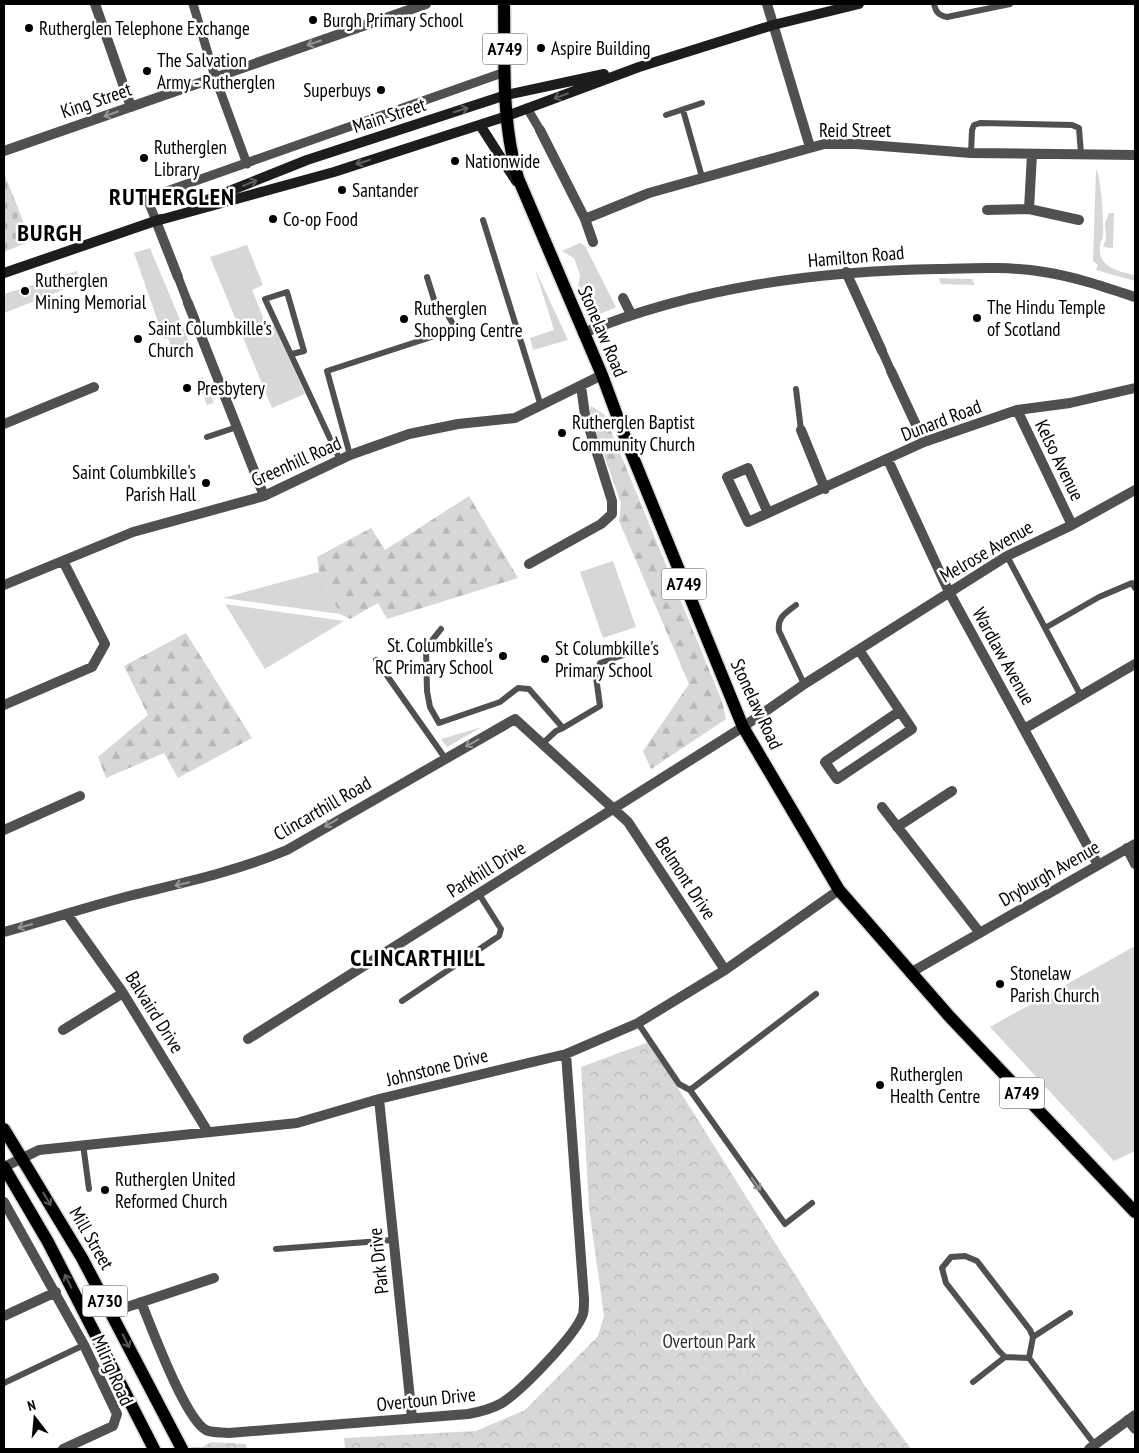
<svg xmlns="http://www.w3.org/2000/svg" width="1139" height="1453" font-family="'PT Sans Narrow',sans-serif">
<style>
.green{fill:#d7d7d7}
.forest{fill:url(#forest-firs)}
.cemetery{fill:url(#cemetery-stones)}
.park{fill:url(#park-crowns)}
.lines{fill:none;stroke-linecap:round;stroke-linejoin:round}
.primary-casing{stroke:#dbdbdb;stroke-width:15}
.service{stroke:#505050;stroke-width:6}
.pedestrian{stroke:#505050;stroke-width:9}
.minor{stroke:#505050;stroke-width:10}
.tertiary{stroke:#505050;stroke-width:10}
.secondary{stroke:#1d1d1d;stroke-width:10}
.primary{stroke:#000;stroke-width:12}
.oneway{stroke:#969696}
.oneway2{stroke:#616161}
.oneway3{stroke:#595959}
.poi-dot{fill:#000;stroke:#fff;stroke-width:2}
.labels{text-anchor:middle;stroke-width:5;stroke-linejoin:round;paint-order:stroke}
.shield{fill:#fff;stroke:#4c4c4c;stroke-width:1}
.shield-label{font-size:18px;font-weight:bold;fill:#000}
.poi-label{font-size:19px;fill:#000;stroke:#fff;text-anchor:start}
.street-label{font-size:19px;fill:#000;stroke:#fff}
.park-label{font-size:19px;fill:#2e2e2e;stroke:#fff}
.district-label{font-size:24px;font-weight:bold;letter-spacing:1px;fill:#000;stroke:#fff}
</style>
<defs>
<pattern id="forest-firs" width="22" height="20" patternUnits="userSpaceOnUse" patternTransform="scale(1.25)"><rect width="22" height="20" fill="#d7d7d7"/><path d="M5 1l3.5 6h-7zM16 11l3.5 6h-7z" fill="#b7b7b7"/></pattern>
<pattern id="cemetery-stones" width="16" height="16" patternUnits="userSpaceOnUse" patternTransform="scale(1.25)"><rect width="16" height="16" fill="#d7d7d7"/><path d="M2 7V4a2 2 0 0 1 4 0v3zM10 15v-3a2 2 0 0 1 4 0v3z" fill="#b7b7b7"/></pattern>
<pattern id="park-crowns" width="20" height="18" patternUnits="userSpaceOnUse" patternTransform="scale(1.25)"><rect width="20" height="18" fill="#d7d7d7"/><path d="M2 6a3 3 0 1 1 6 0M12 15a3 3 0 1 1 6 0" fill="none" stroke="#b7b7b7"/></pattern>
</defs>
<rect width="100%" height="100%" fill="#fff"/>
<path class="green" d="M1096,169C1101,176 1104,224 1103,235C1103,239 1100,242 1100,246C1097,267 1120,272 1135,275V281L1096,270L1098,265L1093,261Z
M1109,213H1114L1113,248L1103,247L1106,238L1105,223Z
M580,243L585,246L616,307L593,317L590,315L578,288L580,275L574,258L562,251Z
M247,245L263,285L252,290L267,327L274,325L305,394L272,408L210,257Z
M150,248L195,356L190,358L171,347L168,338L164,339L134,253Z
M535,269L568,340L533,350L530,338L554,330Z
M77,271L81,283L4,313V294Z
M939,278L972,279L975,285L941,284Z
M203,377L214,403L207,405L197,380Z
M613,561L636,627L603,638L580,572Z
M319,572L340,614L223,598Z
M225,604L344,621L265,669Z
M482,727L447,747L441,739Z
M1135,946V1151L1114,1161L990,1027Z"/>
<path class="forest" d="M591,406L604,414L722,701L726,719L651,769L643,751L689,684L619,521L621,503L589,413Z
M469,496L518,578L387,619L378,603L350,619L340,614L319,572L317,557L371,528L385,550Z
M186,633L252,738L178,778L164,753L106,778L98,757L148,715L124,666Z"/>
<path class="cemetery" d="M4,173L31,241L4,252Z"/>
<path class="park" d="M649,1042L865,1386L911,1449H345L344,1438L476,1431L525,1410L598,1336L604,1316L589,1208L581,1067Z
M211,1442L246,1444L247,1449H192L191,1447H203Z"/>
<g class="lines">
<defs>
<path id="primary" d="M504,4C505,61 501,122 518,178L602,375L626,440L743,727L839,890L949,1016L1135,1212
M4,1129L82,1258L182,1449
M4,1167L48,1242L154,1449"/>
</defs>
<use href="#primary" class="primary-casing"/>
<path class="service" d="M934,4C936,12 938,15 947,17L1010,4
M683,110L702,177
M666,115L702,103
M971,153L972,130L974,125L980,123L1072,125L1079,128L1081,154
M483,220L541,406
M292,354L304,351L287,292L265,299L340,460
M796,389L801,430
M207,437L237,427
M350,455L327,371L456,329L446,312L437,309L427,277
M1007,556L1081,696
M796,605C786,613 777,617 779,631L804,684
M1045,628L1099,597L1132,583L1135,588
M441,629L426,648L427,691L430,707L439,723L500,702L518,688L529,689L563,728L600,706L596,677L600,663L632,652
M376,660L445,758
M542,744L556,731L563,728
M402,1001L499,936L501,929L479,894
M638,1023L679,1084L690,1090L785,1224L812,1203
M690,1090L816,994
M83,1144L89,1189
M276,1249L393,1240
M1033,1337L1070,1313
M1029,1358L1005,1357L999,1351L946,1283L942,1268L951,1257L965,1256L977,1261L1030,1330L1033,1337L1029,1358L1095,1445
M973,1382L1005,1357
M4,1383L84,1345"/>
<path class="pedestrian" d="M193,4L215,77L247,164
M527,108L540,130
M156,221L147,198L505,72
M178,277L188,303
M882,351L891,371
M111,1313L127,1307"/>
<path class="minor" d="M95,4L131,107
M767,4L810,147
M540,130L585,219L593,242
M4,151L426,4
M1029,209L1032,154
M987,210L1029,209L1079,220
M585,219L649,193L824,144H856L971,153L1135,155
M156,221L178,277
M846,272L882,351
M623,298L631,314
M188,303L264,496
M583,333C696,287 817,271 939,269C974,268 1009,266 1044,272C1076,277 1105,287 1135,297
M891,371L924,442
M1017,410L1072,525
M4,424L94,387
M801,430L825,489
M888,460L949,592L1098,865
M768,513L748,468L727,477L748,522L924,442L1017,410L1070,403L1135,388
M529,564L601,524L612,514V501L585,415L581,386
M4,585L133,532L264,496L350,455L409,434L458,424L515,418L602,375
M859,650L912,729L837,779L825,762L900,711
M4,705L92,667L105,644L63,561
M1024,729L1135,664
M882,807L980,933
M897,827L952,791
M4,830L80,796
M1127,848L1135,864
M67,914L123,993L208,1132
M4,932C47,920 90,906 133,895C186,882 237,871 287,850L515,719L628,822L725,970
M910,973L1135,844
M63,1030L123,993
M248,1039L743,727L806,683L1007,556L1072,525L1135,490
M379,1099L412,1418
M4,1167L39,1150L297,1123L379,1099L566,1054L638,1023L725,970L839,890
M4,1202L84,1345L117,1414L113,1426L63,1449
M141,1302C151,1326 185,1419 206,1430C212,1433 222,1432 229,1433L468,1414C480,1412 491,1409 502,1403C521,1391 576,1335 583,1314C584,1310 584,1304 584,1299L566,1054
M127,1307L214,1278
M4,1316L56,1292
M1128,1420L1135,1429"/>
<path class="tertiary" d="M1089,1449L1135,1415"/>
<path class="secondary" d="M480,125L516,181
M202,202L307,160L506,95L604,74
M156,221L334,172L507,116L639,67L773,25L859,4
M4,273L161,219"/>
<use href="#primary" class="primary"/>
</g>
<defs><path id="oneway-shaft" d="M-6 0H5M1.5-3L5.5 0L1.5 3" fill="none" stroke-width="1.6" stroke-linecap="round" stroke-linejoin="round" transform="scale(1.25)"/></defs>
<g class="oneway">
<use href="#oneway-shaft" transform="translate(314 43) rotate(161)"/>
<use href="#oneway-shaft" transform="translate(111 114) rotate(161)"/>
<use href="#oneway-shaft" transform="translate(472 743) rotate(151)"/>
<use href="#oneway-shaft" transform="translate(331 823) rotate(149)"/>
<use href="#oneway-shaft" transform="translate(182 884) rotate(167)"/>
<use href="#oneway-shaft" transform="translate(25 926) rotate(164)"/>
<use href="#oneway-shaft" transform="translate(756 1184) rotate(55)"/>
</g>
<g class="oneway2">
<use href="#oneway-shaft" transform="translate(561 96) rotate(160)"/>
<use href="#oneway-shaft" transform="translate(461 110) rotate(-18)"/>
<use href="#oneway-shaft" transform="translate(363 162) rotate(162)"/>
<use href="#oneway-shaft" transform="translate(250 183) rotate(-22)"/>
</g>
<g class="oneway3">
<use href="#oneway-shaft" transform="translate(47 1199) rotate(59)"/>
<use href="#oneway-shaft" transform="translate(68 1281) rotate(-117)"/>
<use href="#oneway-shaft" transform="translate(126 1341) rotate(63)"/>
</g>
<g class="poi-dot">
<circle cx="313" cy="20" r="5"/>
<circle cx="29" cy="28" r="5"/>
<circle cx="541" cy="48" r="5"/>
<circle cx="147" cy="71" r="5"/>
<circle cx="381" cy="90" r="5"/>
<circle cx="144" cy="158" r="5"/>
<circle cx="455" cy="161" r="5"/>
<circle cx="342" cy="190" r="5"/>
<circle cx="273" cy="219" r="5"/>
<circle cx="25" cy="291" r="5"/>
<circle cx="977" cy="318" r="5"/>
<circle cx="404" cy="319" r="5"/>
<circle cx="138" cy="339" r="5"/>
<circle cx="187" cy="388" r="5"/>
<circle cx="562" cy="433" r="5"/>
<circle cx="206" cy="483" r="5"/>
<circle cx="503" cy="656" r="5"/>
<circle cx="545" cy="659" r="5"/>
<circle cx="1000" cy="984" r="5"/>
<circle cx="880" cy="1085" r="5"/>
<circle cx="105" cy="1190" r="5"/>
</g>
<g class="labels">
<g class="shield">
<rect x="482.5" y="33.5" width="45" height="31" rx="4"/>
<rect x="661.5" y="568.5" width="45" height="31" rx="4"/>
<rect x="999.5" y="1077.5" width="45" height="31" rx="4"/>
<rect x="82.5" y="1285.5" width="45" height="31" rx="4"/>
</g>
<g class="shield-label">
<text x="505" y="55">A749</text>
<text x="684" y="590">A749</text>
<text x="1022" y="1099">A749</text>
<text x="105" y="1307">A730</text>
</g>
<g class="poi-label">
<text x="323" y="27">Burgh Primary School</text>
<text x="39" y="35">Rutherglen Telephone Exchange</text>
<text x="551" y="55">Aspire Building</text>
<text x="157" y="67">The Salvation<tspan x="157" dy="22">Army - Rutherglen</tspan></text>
<text x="371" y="97" text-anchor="end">Superbuys</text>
<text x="154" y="154">Rutherglen<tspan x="154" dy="22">Library</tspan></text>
<text x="465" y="168">Nationwide</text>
<text x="352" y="197">Santander</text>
<text x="283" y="226">Co-op Food</text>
<text x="35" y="287">Rutherglen<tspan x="35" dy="22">Mining Memorial</tspan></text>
<text x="987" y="314">The Hindu Temple<tspan x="987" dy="22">of Scotland</tspan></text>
<text x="414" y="315">Rutherglen<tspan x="414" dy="22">Shopping Centre</tspan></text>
<text x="148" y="335">Saint Columbkille's<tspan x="148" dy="22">Church</tspan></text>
<text x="197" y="395">Presbytery</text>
<text x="572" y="429">Rutherglen Baptist<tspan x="572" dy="22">Community Church</tspan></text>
<text x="196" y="479" text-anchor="end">Saint Columbkille's<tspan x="196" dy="22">Parish Hall</tspan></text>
<text x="493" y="652" text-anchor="end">St. Columbkille's<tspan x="493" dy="22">RC Primary School</tspan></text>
<text x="555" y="655">St Columbkille's<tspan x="555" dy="22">Primary School</tspan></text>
<text x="1010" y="980">Stonelaw<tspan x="1010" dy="22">Parish Church</tspan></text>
<text x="890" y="1081">Rutherglen<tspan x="890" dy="22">Health Centre</tspan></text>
<text x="115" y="1186">Rutherglen United<tspan x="115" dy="22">Reformed Church</tspan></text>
</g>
<g class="street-label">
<text transform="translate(96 100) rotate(-19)" y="7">King Street</text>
<text transform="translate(389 115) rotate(-18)" y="7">Main Street</text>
<text x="855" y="137">Reid Street</text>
<text transform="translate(856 256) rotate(-5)" y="7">Hamilton Road</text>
<text transform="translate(603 331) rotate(67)" y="7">Stonelaw Road</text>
<text transform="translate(941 420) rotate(-21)" y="7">Dunard Road</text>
<text transform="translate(1060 460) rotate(64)" y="7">Kelso Avenue</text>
<text transform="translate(296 461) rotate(-24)" y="7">Greenhill Road</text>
<text transform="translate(986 551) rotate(-30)" y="7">Melrose Avenue</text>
<text transform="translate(1004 656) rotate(61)" y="7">Wardlaw Avenue</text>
<text transform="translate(757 704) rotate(65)" y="7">Stonelaw Road</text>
<text transform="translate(322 808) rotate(-30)" y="7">Clincarthill Road</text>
<text transform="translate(486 869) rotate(-32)" y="7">Parkhill Drive</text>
<text transform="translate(1049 873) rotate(-30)" y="7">Dryburgh Avenue</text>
<text transform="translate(686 878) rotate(57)" y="7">Belmont Drive</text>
<text transform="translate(155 1012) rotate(58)" y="7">Balvaird Drive</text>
<text transform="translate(437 1067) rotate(-14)" y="7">Johnstone Drive</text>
<text transform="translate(92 1238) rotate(60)" y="7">Mill Street</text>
<text transform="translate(378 1261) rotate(-96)" y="7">Park Drive</text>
<text transform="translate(113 1370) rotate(66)" y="7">Milrig Road</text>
<text transform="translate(426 1399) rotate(-6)" y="7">Overtoun Drive</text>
</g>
<g class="park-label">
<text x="709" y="1348">Overtoun Park</text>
</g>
<g class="district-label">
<text x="172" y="205">RUTHERGLEN</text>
<text x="50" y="241">BURGH</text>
<text x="418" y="966">CLINCARTHILL</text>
</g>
</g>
<rect width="1139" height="1453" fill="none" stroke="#000000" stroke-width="10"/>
<g transform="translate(35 1418) rotate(344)" stroke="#ffffff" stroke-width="4" paint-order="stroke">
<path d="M0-4L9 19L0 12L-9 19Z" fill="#000000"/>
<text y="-8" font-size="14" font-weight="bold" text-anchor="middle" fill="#000000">N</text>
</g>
</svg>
